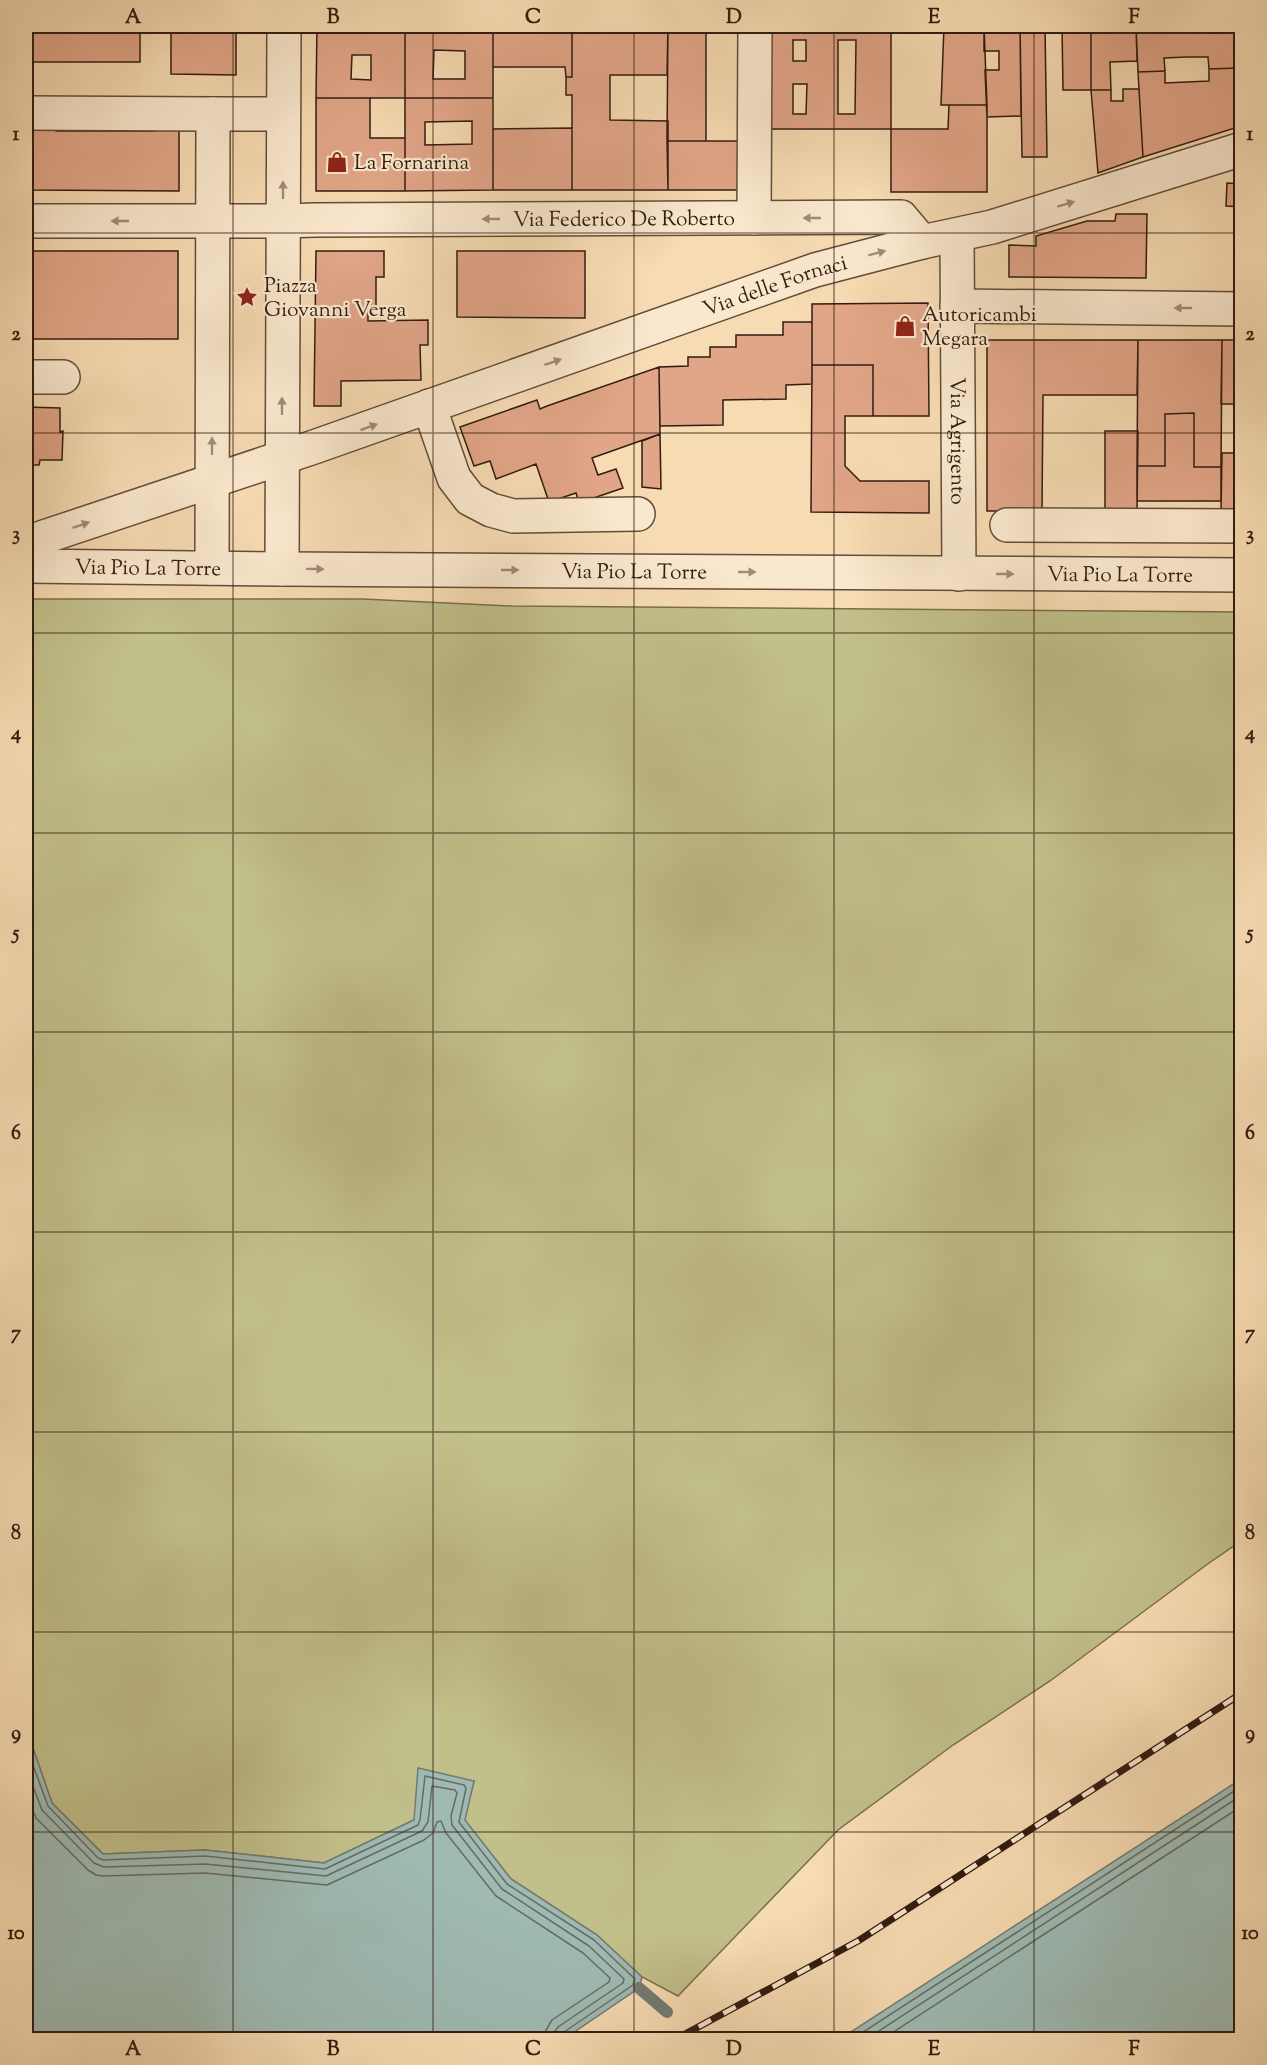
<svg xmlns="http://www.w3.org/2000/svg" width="1267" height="2065" font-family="'Sorts Mill Goudy',serif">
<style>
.green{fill:#c1bf8a;stroke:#7a6e4d;stroke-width:1.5}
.water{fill:#9ebab3;stroke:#737b72;stroke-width:1.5}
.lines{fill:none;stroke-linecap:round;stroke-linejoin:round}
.shore{stroke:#686b62;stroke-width:1.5}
.stream{stroke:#737b72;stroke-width:12}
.building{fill:#e1a588;stroke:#321c10;stroke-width:1.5;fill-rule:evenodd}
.minor-casing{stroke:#634c39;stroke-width:36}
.minor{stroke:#fae8ce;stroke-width:33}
.rail-casing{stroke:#321c10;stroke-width:7}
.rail{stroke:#fae8ce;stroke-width:4.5;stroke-dasharray:14;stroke-linecap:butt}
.oneway{fill:#a08c78}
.grid{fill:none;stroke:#321c10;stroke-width:1.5;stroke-opacity:0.55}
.labels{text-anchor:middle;stroke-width:4.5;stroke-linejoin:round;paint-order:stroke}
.poi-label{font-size:21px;fill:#321c10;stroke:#fae8ce;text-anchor:start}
.street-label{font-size:21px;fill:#321c10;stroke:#fae8ce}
.neatline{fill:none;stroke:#321c10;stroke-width:2}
.grid-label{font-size:20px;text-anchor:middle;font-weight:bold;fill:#321c10}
</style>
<rect width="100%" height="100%" fill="#f7dbb3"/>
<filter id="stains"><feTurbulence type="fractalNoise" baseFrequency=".00333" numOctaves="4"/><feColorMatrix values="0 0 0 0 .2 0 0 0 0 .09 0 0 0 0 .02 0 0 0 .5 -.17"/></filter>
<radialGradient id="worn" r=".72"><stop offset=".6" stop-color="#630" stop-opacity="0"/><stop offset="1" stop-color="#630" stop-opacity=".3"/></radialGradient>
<path class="green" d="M26,599H362L512,606L1241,612V1541L1209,1563L1050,1681L953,1745L838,1830L678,1996L642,1977L597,1935L511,1879L464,1820L474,1781L414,1820L324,1863L205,1850L103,1854L52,1803L26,1728Z"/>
<path class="water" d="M26,1728L52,1803L103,1854L205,1850L324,1863L414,1820L418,1768L474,1781L465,1820L511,1879L597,1935L642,1977L639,1988L564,2039H26Z
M1241,1779V2039H840Z"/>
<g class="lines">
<path class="shore" d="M26,1746L48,1806L98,1858L103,1860L205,1856L325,1869L418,1825L420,1820L425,1776L464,1785L466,1788L459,1822L507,1884L594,1940L635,1979L633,1985L564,2032L561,2040
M26,1768L42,1810L94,1863L104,1867L205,1864L326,1876L422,1831L428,1822L432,1786L455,1790L457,1793L451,1816L452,1825L502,1889L589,1946L624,1979L623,1983L558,2027L554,2033V2040
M26,1794L36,1818L88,1870L96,1875L103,1876L205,1873L327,1885L424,1840L433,1833L437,1822L441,1821L446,1833L496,1896L583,1953L610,1978L609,1982L552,2020L546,2030L544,2040
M851,2040L1242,1786
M865,2040L1242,1795
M881,2040L1242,1806"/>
<path class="stream" d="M639,1988L667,2012"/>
</g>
<path class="building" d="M26,26H140V62H26Z
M171,26H236V75L171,74Z
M317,26H405V98H316ZM352,55H371V80L351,79Z
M405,26H493V98H405ZM434,50L465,51V79H433Z
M493,26H572V77H566L565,67H493Z
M572,26H668L667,75H610V120L668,121V190H572V95H566V77H572Z
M668,26H706V141H667Z
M766,26H891V129H766ZM793,40H806V61H793ZM838,40H856L855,114H838ZM793,84H807L806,114H793Z
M944,26H984L987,105H941Z
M984,26H1020L1021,116L987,117L985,70H999V51H984Z
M1020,26H1045L1047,157H1022Z
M1062,26H1091V90H1063Z
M1091,26H1136L1137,61L1110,62L1111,90H1091Z
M1136,26H1234L1236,68L1209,69L1208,57H1187L1164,58L1165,71L1138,72Z
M1234,26H1242V84H1237Z
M1236,68L1238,127L1143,157L1138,72L1165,71V83L1209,81V69Z
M1123,89H1139L1143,157L1098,173L1091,90H1111V101H1123Z
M316,98H370V138H405V191H316Z
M405,98H493V190L405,191ZM472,121V144L425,145V122Z
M949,105H987V192H891V129H948Z
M155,126H179V191L31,190V127H56V131H155Z
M26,127H31V190H26Z
M572,128V190H493V129Z
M667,141H745V190H668Z
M1227,183L1242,184V207L1226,206Z
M1116,214H1147L1146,278L1009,277V245L1036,246V236L1087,221H1115Z
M26,251H178V339H26Z
M316,251H384V277H376V308H368V321L428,320V345H420L421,380L341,381V406H314Z
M457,251H585V318L457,317Z
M928,303L929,416H873V365H812V304Z
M783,322H812V384L786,385V399L723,400V425L660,426L659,367L688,366V357H710V347H736V335H783Z
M987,340H1138L1137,395H1043L1042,511H987Z
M1138,340H1222L1221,467H1194V413L1165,414V466H1137Z
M1222,340H1242V404H1221Z
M812,365H873V416H845V466L860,481H929V513L811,512Z
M659,367L660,434L592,458L598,475L616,469L623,488L579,503L576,493L549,502L536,464L496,479L490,461L474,466L460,427L537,400L540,409L547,406Z
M26,407L60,408V432L63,431L62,460H40L39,465H26Z
M1194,413V467H1221V501H1137V466H1165V414Z
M1105,431H1138L1137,511L1105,512Z
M660,434L661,489L642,487V441Z
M1222,453H1242V510H1221Z"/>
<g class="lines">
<defs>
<g id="minor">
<path d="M26,113L213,114"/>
<path d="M754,218L755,26"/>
<path id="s1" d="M26,221H283L316,220L901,217L922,242"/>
<path id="s2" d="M957,235L959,574"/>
<path d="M957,306L1242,309"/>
<path d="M26,377H63"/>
<path d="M429,406L454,478L470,499L491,510L513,516L638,514"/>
<path d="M1007,525L1242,526"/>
<path id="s3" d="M26,543L314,447L815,270L922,242L992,227L1242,149"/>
<path id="s4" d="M26,566L282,569L1242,575"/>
<path d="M212,568L213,114H283"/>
<path d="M282,569L284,26"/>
</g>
</defs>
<use href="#minor" class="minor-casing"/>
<use href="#minor" class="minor"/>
<defs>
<path id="rail" d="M674,2040L858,1941L1242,1693"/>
</defs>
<use href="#rail" class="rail-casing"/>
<use href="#rail" class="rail"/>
</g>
<defs><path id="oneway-solid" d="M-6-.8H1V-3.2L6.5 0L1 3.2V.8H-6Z" transform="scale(1.5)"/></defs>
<g class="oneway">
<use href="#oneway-solid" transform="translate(283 190) rotate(-90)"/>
<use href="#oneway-solid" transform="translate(1066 204) rotate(-17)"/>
<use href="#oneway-solid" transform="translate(812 218) rotate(180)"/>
<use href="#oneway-solid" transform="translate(491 219) rotate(180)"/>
<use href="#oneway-solid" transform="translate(120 221) rotate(-180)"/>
<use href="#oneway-solid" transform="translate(877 253) rotate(-15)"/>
<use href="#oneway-solid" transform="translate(1183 308) rotate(-180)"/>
<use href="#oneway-solid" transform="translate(553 362) rotate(-19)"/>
<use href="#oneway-solid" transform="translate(282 406) rotate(-90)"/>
<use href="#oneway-solid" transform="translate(369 427) rotate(-20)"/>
<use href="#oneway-solid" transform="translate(212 446) rotate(-90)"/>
<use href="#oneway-solid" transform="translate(81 525) rotate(-19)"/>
<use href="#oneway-solid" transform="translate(315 569) rotate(1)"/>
<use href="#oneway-solid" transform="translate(510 570)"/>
<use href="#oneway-solid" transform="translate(747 572)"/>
<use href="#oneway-solid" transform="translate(1005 574)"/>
</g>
<path class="grid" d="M233,26V2040M433,26V2040M634,26V2040M834,26V2040M1034,26V2040M26,233H1242M26,433H1242M26,633H1242M26,833H1242M26,1032H1242M26,1232H1242M26,1432H1242M26,1632H1242M26,1832H1242"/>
<defs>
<symbol id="shop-bare" viewBox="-9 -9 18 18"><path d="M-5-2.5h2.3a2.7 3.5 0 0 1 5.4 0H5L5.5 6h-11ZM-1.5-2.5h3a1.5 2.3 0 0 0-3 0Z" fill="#8f2418" stroke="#fae8ce" stroke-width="2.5" paint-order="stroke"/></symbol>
<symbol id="sight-bare" viewBox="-9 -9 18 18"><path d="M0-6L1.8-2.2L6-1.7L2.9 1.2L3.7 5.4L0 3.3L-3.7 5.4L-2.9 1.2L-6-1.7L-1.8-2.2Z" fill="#8f2418" stroke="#fae8ce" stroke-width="2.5" paint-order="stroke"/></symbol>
</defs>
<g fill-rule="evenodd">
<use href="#shop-bare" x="322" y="147" width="30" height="30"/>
<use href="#sight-bare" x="232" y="282" width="30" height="30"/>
<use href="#shop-bare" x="890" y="311" width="30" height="30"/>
</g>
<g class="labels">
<g class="poi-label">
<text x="354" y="169">La Fornarina</text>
<text x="264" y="292">Piazza<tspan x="264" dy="24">Giovanni Verga</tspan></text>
<text x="922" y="321">Autoricambi<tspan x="922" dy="24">Megara</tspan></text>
</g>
<g class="street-label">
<text dy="7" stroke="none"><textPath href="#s1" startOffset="598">Via Federico De Roberto</textPath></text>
<text dy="7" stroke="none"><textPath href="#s3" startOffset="792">Via delle Fornaci</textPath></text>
<text dy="7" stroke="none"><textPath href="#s2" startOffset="206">Via Agrigento</textPath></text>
<text dy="7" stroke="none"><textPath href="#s4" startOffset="122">Via Pio La Torre</textPath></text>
<text dy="7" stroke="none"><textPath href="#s4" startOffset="608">Via Pio La Torre</textPath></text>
<text dy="7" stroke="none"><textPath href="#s4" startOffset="1094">Via Pio La Torre</textPath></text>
</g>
</g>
<rect width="1267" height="2065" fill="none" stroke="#f7dbb3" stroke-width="66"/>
<rect x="33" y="33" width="1201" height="1999" class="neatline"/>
<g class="grid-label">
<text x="133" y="23">A</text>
<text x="333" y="23">B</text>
<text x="533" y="23">C</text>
<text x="734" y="23">D</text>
<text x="934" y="23">E</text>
<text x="1134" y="23">F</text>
<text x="16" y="140">1</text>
<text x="1250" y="140">1</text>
<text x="16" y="340">2</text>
<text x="1250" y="340">2</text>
<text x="16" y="540">3</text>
<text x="1250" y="540">3</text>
<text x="16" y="739">4</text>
<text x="1250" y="739">4</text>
<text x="16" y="939">5</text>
<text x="1250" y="939">5</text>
<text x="16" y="1139">6</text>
<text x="1250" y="1139">6</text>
<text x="16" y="1339">7</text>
<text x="1250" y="1339">7</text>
<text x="16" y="1539">8</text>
<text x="1250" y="1539">8</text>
<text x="16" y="1739">9</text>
<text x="1250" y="1739">9</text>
<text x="16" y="1939">10</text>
<text x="1250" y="1939">10</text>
<text x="133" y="2055">A</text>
<text x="333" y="2055">B</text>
<text x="533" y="2055">C</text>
<text x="734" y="2055">D</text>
<text x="934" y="2055">E</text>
<text x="1134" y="2055">F</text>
</g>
<rect width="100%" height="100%" filter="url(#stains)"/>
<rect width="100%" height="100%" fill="url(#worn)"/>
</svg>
